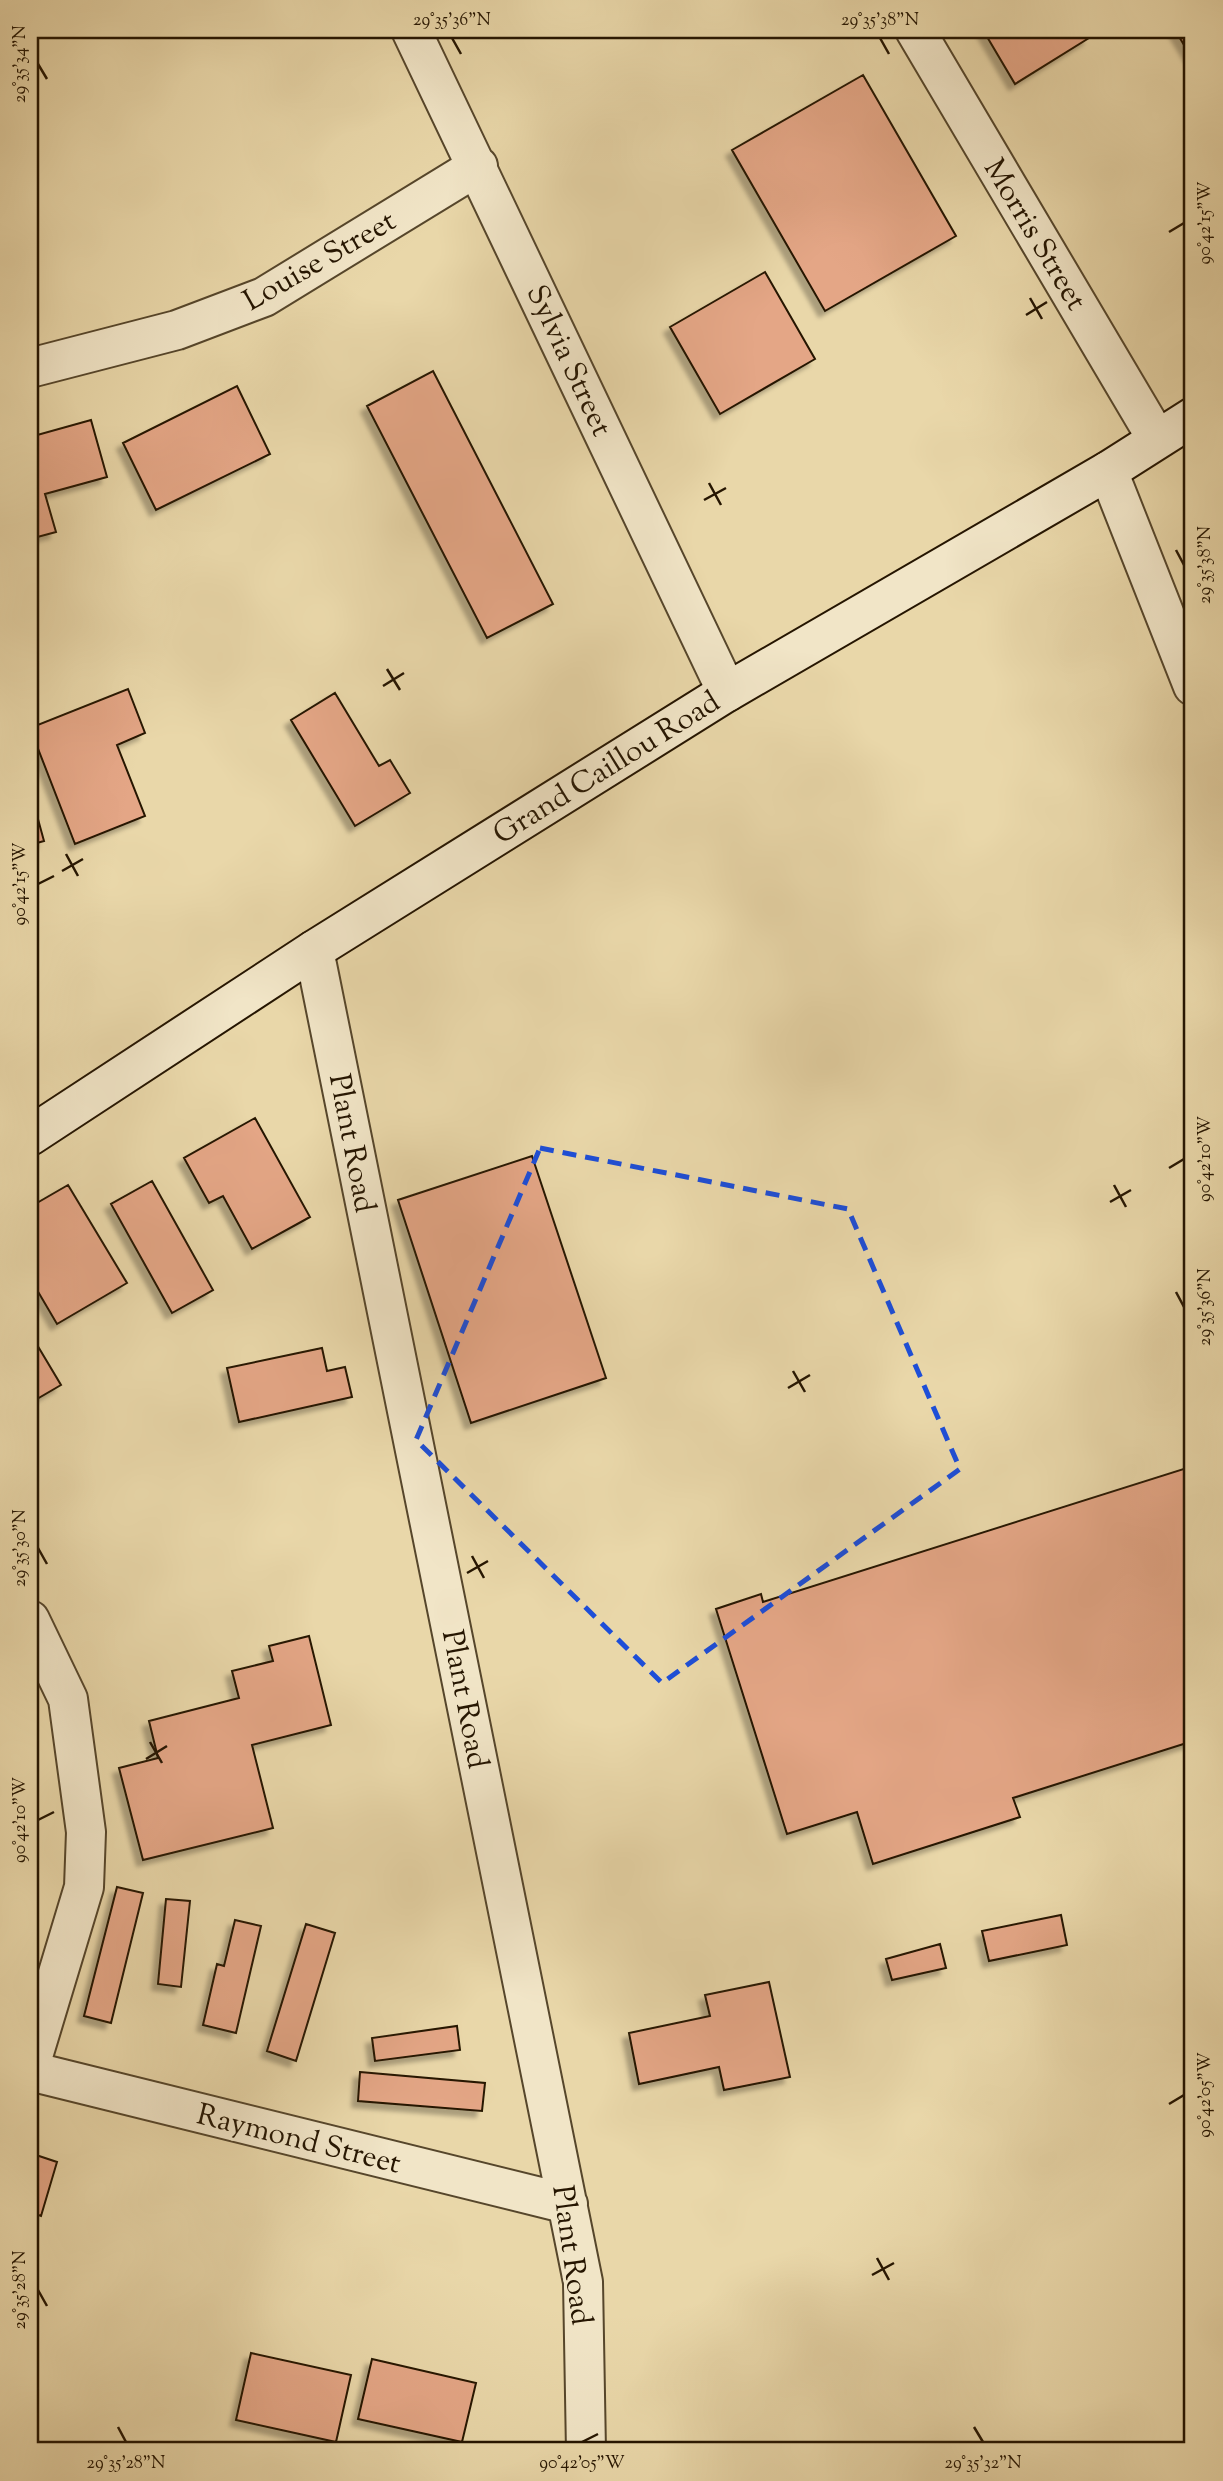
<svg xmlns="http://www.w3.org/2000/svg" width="1223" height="2481" font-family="'Sorts Mill Goudy',serif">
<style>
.building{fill:#e4a686;stroke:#251501;stroke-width:2;filter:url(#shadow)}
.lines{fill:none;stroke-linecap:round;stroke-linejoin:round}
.street-casing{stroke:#56462b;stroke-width:42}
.secondary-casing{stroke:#251501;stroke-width:42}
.street{stroke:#f1e5c7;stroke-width:38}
.secondary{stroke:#f1e5c7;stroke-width:38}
.marked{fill:none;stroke:#1d4ed8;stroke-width:5;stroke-dasharray:14 9;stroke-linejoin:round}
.ticks{fill:none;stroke:#251501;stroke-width:2.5}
.labels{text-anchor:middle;stroke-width:6;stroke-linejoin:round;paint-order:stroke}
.street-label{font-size:30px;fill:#251501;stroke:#f1e5c7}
.neatline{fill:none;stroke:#251501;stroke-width:2.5}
.ticks-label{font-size:18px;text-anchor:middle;fill:#251501}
</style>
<defs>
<filter id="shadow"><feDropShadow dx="-6" dy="6" stdDeviation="2" flood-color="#0004"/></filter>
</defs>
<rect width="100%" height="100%" fill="#e9d7a9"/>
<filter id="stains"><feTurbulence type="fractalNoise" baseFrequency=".00286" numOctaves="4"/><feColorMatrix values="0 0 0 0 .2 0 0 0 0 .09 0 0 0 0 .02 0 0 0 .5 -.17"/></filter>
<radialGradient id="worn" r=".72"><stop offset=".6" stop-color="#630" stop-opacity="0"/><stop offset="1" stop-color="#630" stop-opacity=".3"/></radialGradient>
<path class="building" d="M983,30H1084L1089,38L1015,84Z
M1175,30H1193V60Z
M863,75L956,236L825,311L732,150Z
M765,272L815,359L720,414L670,327Z
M433,371L553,604L487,638L367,406Z
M237,386L270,454L156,510L123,443Z
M91,420L107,477L45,494L56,532L30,539V437Z
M128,689L145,733L117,745L145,816L75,844L30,728Z
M335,693L379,766L390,760L410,793L355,826L291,720Z
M30,790L44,841L30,845Z
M255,1118L310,1217L252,1249L223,1196L209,1203L184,1158Z
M532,1156L606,1378L471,1423L398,1200Z
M152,1181L213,1290L172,1313L111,1204Z
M68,1185L127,1283L57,1324L30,1278V1207Z
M30,1333L61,1385L30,1403Z
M322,1348L327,1371L345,1367L352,1397L239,1422L227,1368Z
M1193,1466V1741L1013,1798L1020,1817L873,1864L857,1812L787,1834L716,1609L761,1594L763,1602Z
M309,1636L331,1725L252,1745L273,1828L143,1860L119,1768L158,1758L149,1721L239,1698L232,1671L273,1661L269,1646Z
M117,1887L143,1893L111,2023L84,2016Z
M166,1899L190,1901L181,1987L158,1984Z
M1061,1915L1067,1945L989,1961L982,1931Z
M235,1920L261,1926L236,2033L203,2025L217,1964L224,1966Z
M306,1924L335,1933L296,2061L267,2051Z
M940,1944L946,1968L892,1980L886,1959Z
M769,1982L790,2077L724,2090L719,2067L639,2084L629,2033L710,2016L705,1995Z
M457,2026L460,2050L375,2061L372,2038Z
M360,2072L485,2083L482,2111L358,2101Z
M30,2153L57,2162L41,2216L30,2212Z
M251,2353L351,2375L336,2442L236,2420Z
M372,2359L476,2383L462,2442L358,2419Z"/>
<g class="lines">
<defs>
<path id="street" d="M411,30L727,692
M915,30L1157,439
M30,368L177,330L264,297L478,166
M1108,471L1193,686
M314,950L583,2282L586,2451
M30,1620L68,1699L86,1832L84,1887L30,2066
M30,2071L568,2204"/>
<path id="secondary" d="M30,1136L314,950L727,692L1108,471L1193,417"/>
</defs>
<use href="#street" class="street-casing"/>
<use href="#secondary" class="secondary-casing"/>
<use href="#street" class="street"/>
<use href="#secondary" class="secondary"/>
</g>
<path class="marked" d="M540,1148L848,1209L960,1469L662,1683L416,1440Z"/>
<path class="ticks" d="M452,38L461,54M880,38L889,54M38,64L47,79M1169,232L1184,223M1030,298L1042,319M1026,315L1047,302M709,483L721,505M704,500L726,488M1176,550L1184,565M387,669L400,690M383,686L404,673M66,854L78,876M62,871L83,859M38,884L54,876M1169,1168L1184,1159M1114,1185L1126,1207M1110,1202L1131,1190M1176,1292L1184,1307M793,1371L805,1392M788,1388L810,1375M38,1548L47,1564M472,1556L484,1578M467,1573L488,1561M150,1742L162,1763M146,1759L167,1746M38,1820L54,1812M1169,2104L1184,2095M877,2258L889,2280M872,2275L894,2263M38,2290L47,2306M118,2427L126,2442M974,2427L983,2442M582,2442L598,2434"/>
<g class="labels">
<g class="street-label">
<text transform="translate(1036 234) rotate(59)" y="10">Morris Street</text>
<text transform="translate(319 260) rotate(-30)" y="10">Louise Street</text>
<text transform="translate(570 360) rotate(65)" y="10">Sylvia Street</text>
<text transform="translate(606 767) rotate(-32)" y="10">Grand Caillou Road</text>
<text transform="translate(353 1143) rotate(79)" y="10">Plant Road</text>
<text transform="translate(466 1699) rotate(79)" y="10">Plant Road</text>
<text transform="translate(299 2138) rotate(14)" y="10">Raymond Street</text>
<text transform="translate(573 2255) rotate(82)" y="10">Plant Road</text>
</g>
</g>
<rect width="1223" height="2481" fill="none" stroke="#e9d7a9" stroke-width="77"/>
<rect x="38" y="38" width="1146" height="2404" class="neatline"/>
<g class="ticks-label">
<text x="452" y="25">29°35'36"N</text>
<text x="880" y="25">29°35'38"N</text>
<text transform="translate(19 64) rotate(-90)" y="6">29°35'34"N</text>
<text transform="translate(1204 223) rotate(-90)" y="6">90°42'15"W</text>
<text transform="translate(1204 565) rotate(-90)" y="6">29°35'38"N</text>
<text transform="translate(19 884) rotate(-90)" y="6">90°42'15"W</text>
<text transform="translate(1204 1159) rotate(-90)" y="6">90°42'10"W</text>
<text transform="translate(1204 1307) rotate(-90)" y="6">29°35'36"N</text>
<text transform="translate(19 1548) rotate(-90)" y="6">29°35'30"N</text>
<text transform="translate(19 1820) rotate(-90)" y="6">90°42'10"W</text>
<text transform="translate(1204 2095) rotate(-90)" y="6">90°42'05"W</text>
<text transform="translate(19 2290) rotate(-90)" y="6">29°35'28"N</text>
<text x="126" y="2468">29°35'28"N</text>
<text x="582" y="2468">90°42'05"W</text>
<text x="983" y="2468">29°35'32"N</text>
</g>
<rect width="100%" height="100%" filter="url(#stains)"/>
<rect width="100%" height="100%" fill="url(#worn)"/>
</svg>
